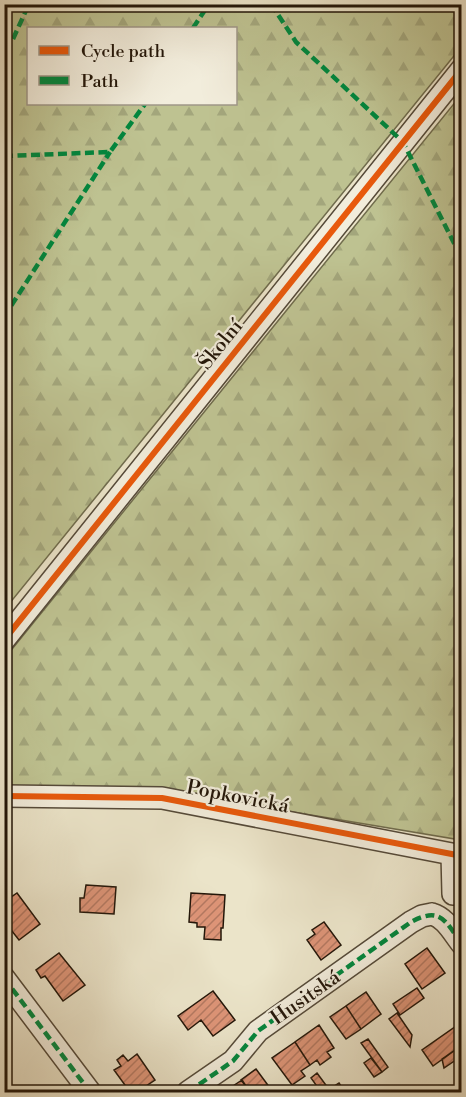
<svg xmlns="http://www.w3.org/2000/svg" width="466" height="1097" font-family="'Libre Bodoni',serif">
<style>
.forest{fill:url(#forest-firs);stroke:#706c4d;stroke-width:1.5;fill-rule:evenodd}
.building{fill:url(#building-hatch);stroke:#231609;stroke-width:1.5}
.lines{fill:none;stroke-linecap:round;stroke-linejoin:round}
.minor-casing{stroke:#554a39;stroke-width:24}
.minor{stroke:#f2eddc;stroke-width:21}
.quiet{stroke:#00873e;stroke-width:4.5;stroke-dasharray:9 4.5;stroke-linecap:butt}
.cycleway-casing{stroke:#f2eddc;stroke-width:10}
.cycleway{stroke:#e8590c;stroke-width:6}
.labels{text-anchor:middle;stroke-width:4.5;stroke-linejoin:round;paint-order:stroke}
.street-label{font-size:20px;fill:#231609;stroke:#f2eddc}
</style>
<defs>
<pattern id="forest-firs" width="22" height="20" patternUnits="userSpaceOnUse" patternTransform="scale(1.5)"><rect width="22" height="20" fill="#bec291"/><path d="M5 1l3.5 6h-7zM16 11l3.5 6h-7z" fill="#a3a67c"/></pattern>
<pattern id="building-hatch" width="6" height="6" patternUnits="userSpaceOnUse" patternTransform="scale(1.5)"><rect width="6" height="6" fill="#dd9477"/><path d="M-1 1l2-2M0 6l6-6M5 7l2-2" fill="none" stroke="#b37860"/></pattern>
</defs>
<rect width="100%" height="100%" fill="#ebe4c9"/>
<filter id="stains"><feTurbulence type="fractalNoise" baseFrequency=".00333" numOctaves="4"/><feColorMatrix values="0 0 0 0 .2 0 0 0 0 .09 0 0 0 0 .02 0 0 0 .5 -.17"/></filter>
<radialGradient id="worn" r=".72"><stop offset=".6" stop-color="#630" stop-opacity="0"/><stop offset="1" stop-color="#630" stop-opacity=".3"/></radialGradient>
<path class="forest" d="M5,4L461,5L462,46L5,609ZM28,28H236V104H28Z
M461,95V840L160,790L5,788L4,659Z"/>
<path class="building" d="M86,885L116,887L114,914L80,912V898H84Z
M17,893L40,924L19,940L4,921V902Z
M191,893L225,895L223,928H221V940L204,939L205,927H197V923L189,922Z
M324,922L341,945L321,960L307,940L315,934L312,930Z
M427,948L445,973L422,989L405,964Z
M59,953L85,985L63,1001L45,976L41,978L36,970Z
M417,988L424,998L400,1015L393,1004Z
M213,991L235,1020L213,1036L201,1020L188,1030L178,1016Z
M366,992L381,1014L361,1029L346,1006Z
M346,1006L361,1029L346,1039L330,1017Z
M397,1013L412,1035L410,1047L389,1019Z
M462,1022V1045L433,1066L422,1050Z
M319,1025L334,1048L327,1052L331,1057L320,1065L317,1060L310,1065L295,1042Z
M368,1039L388,1067L382,1072L361,1043Z
M295,1042L310,1065L301,1071L305,1076L292,1085L272,1058Z
M455,1050L460,1057L444,1068L442,1059Z
M137,1054L155,1080L137,1092H130L114,1070L121,1066L117,1060L123,1055L128,1061Z
M371,1058L382,1072L374,1077L364,1063Z
M256,1069L273,1092H250L241,1080Z
M317,1073L331,1092H321L311,1078Z
M242,1080L250,1092H224Z
M339,1083L345,1092H331L328,1090Z"/>
<g class="lines">
<defs>
<path id="minor" d="M4,640L462,69
M4,796L162,798L462,856
M452,854L453,894
M432,914C446,918 453,933 462,944
M4,978L90,1092
M188,1092L233,1061L258,1031L411,922L422,916L432,914"/>
</defs>
<use href="#minor" class="minor-casing"/>
<use href="#minor" class="minor"/>
<path class="quiet" d="M271,4L296,42L403,142L462,259
M193,28L209,4
M4,49L13,39L29,4
M4,156L110,152L145,104
M4,317L110,152
M4,978L90,1092
M188,1092L233,1061L258,1031L411,922C441,906 445,921 462,944"/>
<defs>
<path id="cycleway" d="M4,640L462,69
M4,796L162,798L462,856"/>
</defs>
<use href="#cycleway" class="cycleway-casing"/>
<use href="#cycleway" class="cycleway"/>
</g>
<g class="labels">
<g class="street-label">
<text transform="translate(220 344) rotate(-51)" y="7">Školní</text>
<text transform="translate(238 796) rotate(11)" y="7">Popkovická</text>
<text transform="translate(305 997) rotate(-35)" y="7">Husitská</text>
</g>
</g>
<rect width="466" height="1097" fill="none" stroke="#ebe4c9" stroke-width="24"/>
<rect x="6" y="6" width="454" height="1085" fill="none" stroke="#231609" stroke-width="3"/>
<rect x="12" y="12" width="442" height="1073" fill="none" stroke="#231609" stroke-width="1.5"/>
<rect x="27" y="27" width="210" height="78" fill="#f2eddc" stroke="#9f9788" stroke-width="1.5"/>
<rect x="39" y="46" width="30" height="9" fill="#e8590c" stroke="#9f9788" stroke-width="1.5"/>
<text x="81" y="57" font-size="18" fill="#231609">Cycle path</text>
<rect x="39" y="76" width="30" height="9" fill="#00873e" stroke="#9f9788" stroke-width="1.5"/>
<text x="81" y="87" font-size="18" fill="#231609">Path</text>
<rect width="100%" height="100%" filter="url(#stains)"/>
<rect width="100%" height="100%" fill="url(#worn)"/>
</svg>
